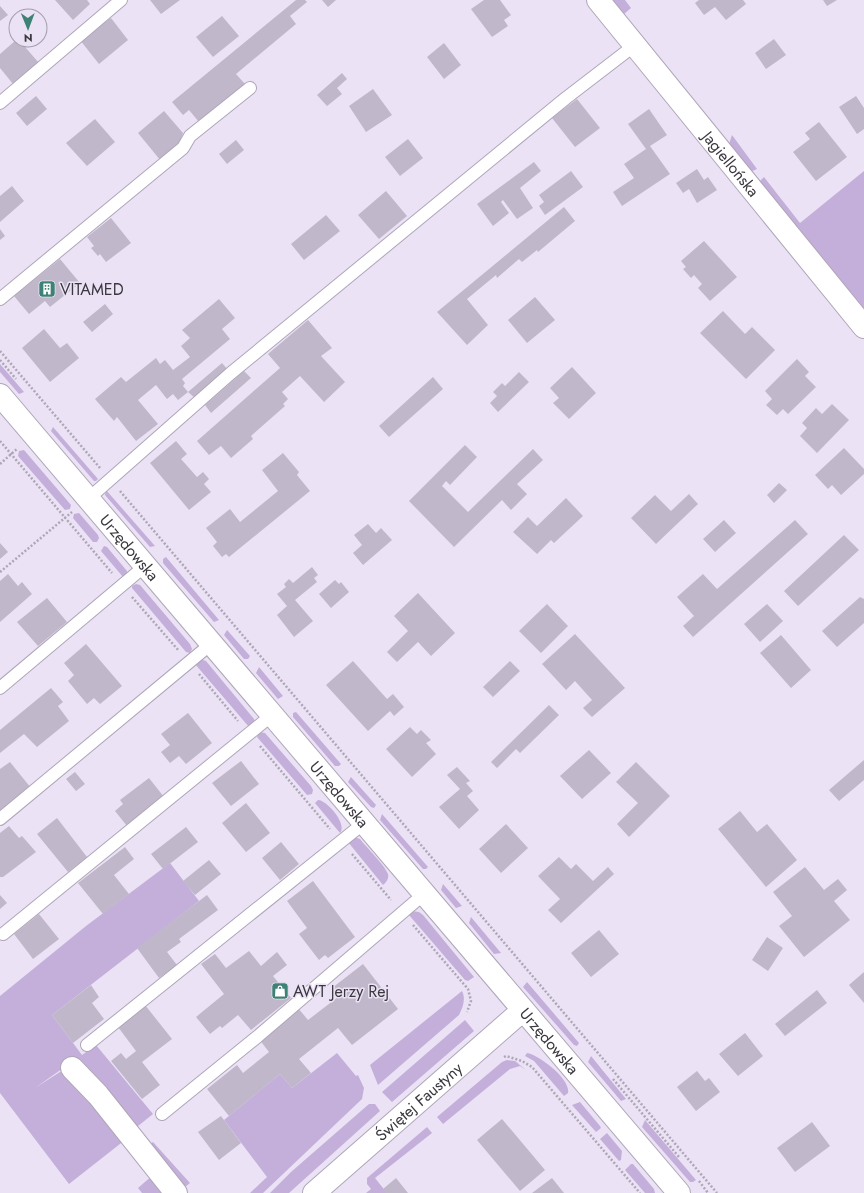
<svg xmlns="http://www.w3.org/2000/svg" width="864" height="1193" font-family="Jost,sans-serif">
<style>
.green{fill:#c4afda}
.building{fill:#c0b8ca}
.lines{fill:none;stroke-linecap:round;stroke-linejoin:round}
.lane-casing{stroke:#afa6b8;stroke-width:14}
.street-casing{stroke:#afa6b8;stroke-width:24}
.secondary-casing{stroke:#afa6b8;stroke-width:24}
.path{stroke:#ada6b5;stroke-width:2.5;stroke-dasharray:2 2;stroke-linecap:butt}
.lane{stroke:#fff;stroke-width:12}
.street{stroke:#fff;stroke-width:22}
.secondary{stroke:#fff;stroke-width:22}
.labels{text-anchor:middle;stroke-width:3;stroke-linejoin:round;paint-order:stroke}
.street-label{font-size:16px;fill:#3a373e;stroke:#ebe2f5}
.poi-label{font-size:16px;fill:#3a373e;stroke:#ebe2f5;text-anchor:start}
</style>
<rect width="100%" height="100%" fill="#ebe2f5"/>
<path class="green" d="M612,0H625L631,8L624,14Z
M732,135L757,169L750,172L729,144Z
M864,171V312L761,184L760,181L764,177L800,223Z
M0,364L24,392L19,394L0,372Z
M53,427L98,479L96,481H94L51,431Z
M24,450L71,505L70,509L65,510L18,456L19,451Z
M106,490L155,546L150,547L105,495Z
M79,513L98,535L99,538L97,542H93L73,518L74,514Z
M104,546L107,547L127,571V574L123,577L101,551Z
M166,557L219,620L214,622L163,563V559Z
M136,584L140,585L190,644L192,649L190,653L186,652L132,588V586Z
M227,630L250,656L248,659H244L224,635Z
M200,659L206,661L254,719L255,722L249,727L195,664Z
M259,667L283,696L278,699L256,673Z
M296,712L341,764L339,766H335L293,717V713Z
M260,732L265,733L311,786L313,790L312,794L307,795L257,737Z
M351,777L376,805L374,808L371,807L348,782Z
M318,800C325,799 348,823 340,833L315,803Z
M382,814L428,867L426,869H423L380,820Z
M354,837L360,839C367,848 384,864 388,874C389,878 387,882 383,885L348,842Z
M170,863L199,901L52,1015L82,1055L96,1045L153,1114L138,1126L130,1124L76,1059L35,1088L63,1070L125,1140L69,1184L0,1093V996L86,926Z
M443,884L462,906L456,908L441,890Z
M411,911L419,912L423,915L474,977L468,981L465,980L409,915Z
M471,917L501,953L494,954L469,923Z
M527,982L579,1043L577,1046L574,1045L523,987Z
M462,991C466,999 463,1007 459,1015L378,1085L370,1065Z
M465,1020L474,1031L392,1102L382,1092Z
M337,1053L356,1076L358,1075L364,1088L362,1099L263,1193H250L267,1177L224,1120L280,1074L292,1088Z
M527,1053C539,1055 571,1079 568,1093L564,1096L534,1061L525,1056Z
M591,1056L626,1099L621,1101L588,1062Z
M507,1060L515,1061L526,1070L520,1066L510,1069L443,1124L437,1117L502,1062Z
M580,1102L600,1126L601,1128L596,1132L572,1105Z
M369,1104H375L380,1111L289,1193H270L291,1172Z
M645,1120L696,1180L693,1182H690L642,1127Z
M427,1127L432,1133L375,1178L387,1193H366L371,1189L367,1184V1178Z
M607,1133L622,1151L621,1160L619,1161L600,1139Z
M153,1142L190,1183L185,1187L149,1145Z
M631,1164H633L654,1189L655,1193H645L625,1170Z
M153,1175L168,1193H142L138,1188Z"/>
<path class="building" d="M55,0H87L90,4L73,20Z
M150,0H180L161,14Z
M296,0H305L307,2L290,16L296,24L236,74L245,84L199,122L189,110L183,115L172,102Z
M322,0H336L328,7Z
M484,0H500L511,15L504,20L508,26L492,37L471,9Z
M699,0H743L746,4L726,20L715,7L704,15L695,3Z
M823,0H837L827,6Z
M0,6L8,15L0,21Z
M222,16L239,36L213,57L196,37Z
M111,18L128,40L99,64L80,40Z
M774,39L786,55L766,69L755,53Z
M16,40H19L39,63L13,84L0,68V54Z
M444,43L461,65L444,79L427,57Z
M342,73L347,79L337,88L342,94L327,106L317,95Z
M373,89L392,115L366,132L349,106Z
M36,96L47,109L27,126L16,113Z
M856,96L864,108V129L857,134L839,107Z
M577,99L600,128L575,147L552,118Z
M649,109L667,135L650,146L670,174L622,206L613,192L634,178L624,164L646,149L628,124Z
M164,111L183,133L177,149L161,161L138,133Z
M95,119L115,142L87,166L66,143Z
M819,122L847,157L816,181L793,152L810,139L805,133Z
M408,139L423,158L400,176L385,157Z
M236,140L244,150L227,164L219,154Z
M534,162L541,171L520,188L533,208L517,219L503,200L501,202L509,213L493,226L477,204Z
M697,169L704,180L708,177L717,190L697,203L689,189L683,193L676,183Z
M571,171L583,187L545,215L539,206L544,202L539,195Z
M12,186L24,201L0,222V196Z
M386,191L407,216L379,239L358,215Z
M564,207L575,221L538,252L537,250L522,262L519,259L497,278L496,275L467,299L488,325L467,345L437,312Z
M326,215L340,231L304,260L291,244Z
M111,218L131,243L106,262L100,254L98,256L91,248L94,246L87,237Z
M0,229L5,236L0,240Z
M704,241L737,277L710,301L698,288L702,284L694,275L691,278L683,269L686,267L681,261Z
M60,259L80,283L50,307L45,301L29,314L14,296Z
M535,297L555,320L527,343L508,320Z
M219,299L235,318L222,329L230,339L182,379L185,383L183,386L188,392L178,400L173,394L167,399L156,385L138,400L158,424L136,441L117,417L114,421L95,399L121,377L126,382L156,358L160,364L165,360L173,370L190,357L181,346L190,338L182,330Z
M105,304L113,314L92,332L83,322Z
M723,311L745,334L752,327L775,350L746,379L700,333Z
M308,320L332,348L321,356L345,382L324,402L300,376L282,392L288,399L283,404L285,406L251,436L253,439L231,458L221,446L209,455L197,441L280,368L268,354Z
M44,329L60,348L67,343L79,358L50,382L22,348Z
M797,359L809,372L805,376L816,387L788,414L783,409L777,415L766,405L772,399L765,391Z
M222,363L228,370L195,398L188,392Z
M572,367L596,393L569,419L553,403L559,398L550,388Z
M244,371L251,378L211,413L205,405Z
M519,372L529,382L498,412L490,403L497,396L493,392L502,383L505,386Z
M433,377L443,389L389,437L379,426Z
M832,404L849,420L817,453L800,436L807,428L802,423L816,408L822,414Z
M176,441L187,454L181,459L197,477L203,472L209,479L204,484L211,492L189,510L150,463Z
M465,445L477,457L450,485L446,481L442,486L468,512L533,449L543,460L517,484L527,494L511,510L502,500L454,547L409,501Z
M844,448L864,469V474L841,495L832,485L828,489L815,475Z
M283,453L299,472L297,475L310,491L229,557L226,554L222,557L213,546L217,542L206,528L230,509L240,522L278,491L262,470Z
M779,483L787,490L774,503L767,495Z
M689,494L698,504L656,544L631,518L655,495L671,511Z
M566,498L583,516L554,543L551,540L537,554L513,532L528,517L537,526Z
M724,520L736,533L715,552L703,539Z
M795,520L808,534L693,637L683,626L694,616L677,597L703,574L717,589Z
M368,524L376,533L381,528L392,540L363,565L353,553L362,545L354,535Z
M844,535L859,550L798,606L784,591Z
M0,543L8,552L0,559Z
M312,567L318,575L314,578L317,582L295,600L313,621L294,637L277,615L287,606L277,594L286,587L284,584L289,579L293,583Z
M8,574L18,586L22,582L32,594L0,622V581Z
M335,580L339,584L341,582L349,592L331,608L319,594Z
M418,593L455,633L431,656L418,642L397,662L387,652L408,631L394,616Z
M860,597L864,599V623L837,647L822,631Z
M47,598L67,622L38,646L17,622Z
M547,604L568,626L541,653L519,631Z
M767,604L783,621L760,642L744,624Z
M575,634L625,688L592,717L583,708L592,700L575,681L566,690L542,664Z
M781,635L811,670L791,688L760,653Z
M86,644L122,686L100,704L94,698L87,704L68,681L74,675L64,663Z
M353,661L387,699L393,694L404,707L394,716L390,711L368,731L326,685Z
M510,661L520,671L493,697L483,687Z
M51,688L63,702L58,706L69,721L37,747L24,734L0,753V730Z
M549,705L559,715L520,753L516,749L497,768L491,762Z
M188,713L212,743L186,764L179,756L170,763L161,752L170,745L161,734Z
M410,727L417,734L421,730L431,740L426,743L436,754L412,777L386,749Z
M589,750L611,773L582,799L560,776Z
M864,760V780L839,801L829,790Z
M241,761L259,784L231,806L212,783Z
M10,762L31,788L0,812V769Z
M636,762L670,796L629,837L617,824L638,803L616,782Z
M457,767L470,781L466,783L473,791L467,796L479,810L459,829L439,807L460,789L447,775Z
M75,772L85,784L76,791L66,779Z
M149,778L164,797L127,826L115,811L123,804L120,800Z
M246,803L270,833L246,852L222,823Z
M740,811L757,832L767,824L797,860L766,887L718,829Z
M57,818L87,857L68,872L37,834Z
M506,824L528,848L501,873L479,849Z
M9,826L19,838L22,836L36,852L3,877H0V833Z
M186,827L198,842L163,869L151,854Z
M281,842L299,864L280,880L262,858Z
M125,847L134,859L114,875L129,894L103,914L78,883Z
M559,857L571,869L576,864L593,881L608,867L614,874L561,923L548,910L560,899L538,876Z
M209,860L221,874L195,895L183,881Z
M805,867L824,890L838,879L847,890L834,901L850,920L804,957L779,926L792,916L773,892Z
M313,881L355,937L328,958L325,955L319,960L299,934L307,928L287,901Z
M0,895L7,903L0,909Z
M207,895L218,910L179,939L181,942L167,952L177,965L159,978L137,948Z
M39,914L59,939L33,959L14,934Z
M599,930L619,954L591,977L571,953Z
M767,937L783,948L768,971L752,960Z
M249,951L261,966L277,952L287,965L273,976L291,998L251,1030L238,1015L222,1028L220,1026L210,1034L196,1017L224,994L201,964L215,954L226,968Z
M363,964L398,1009L352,1045L338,1028L299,1059L311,1073L292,1088L280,1074L229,1116L207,1089L237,1065L243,1073L269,1052L259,1039L298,1008L308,1020L338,997L332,988Z
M864,972V1003L849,985Z
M91,985L99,997L92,1003L104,1019L73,1043L52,1015Z
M817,990L827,1003L785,1036L775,1024Z
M145,1005L172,1039L142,1062L160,1085L142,1099L111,1061L121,1053L126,1059L136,1051L118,1027Z
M745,1033L763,1056L738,1076L719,1054Z
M697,1071L705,1081L709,1078L720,1092L696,1111L677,1087Z
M221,1116L241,1143L219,1160L198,1132Z
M502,1119L545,1170L520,1191L477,1140Z
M812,1122L830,1146L795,1172L777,1148Z
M396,1178L408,1193H386L383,1189Z
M552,1178L564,1193H532Z"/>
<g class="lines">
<defs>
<path id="lane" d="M0,103L121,0
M0,299L183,148L190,136L250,88
M88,499L231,373L566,98L635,45
M0,688L145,566
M0,819L211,644
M3,934L272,715
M87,1045L364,823
M162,1114L257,1037L424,894"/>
<g id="street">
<path id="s1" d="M598,0L864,327"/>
<path d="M72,1068L98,1095L176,1193"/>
<path id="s2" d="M314,1193L523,1010"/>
</g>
<g id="secondary">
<path id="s3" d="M0,395L679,1193"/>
</g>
</defs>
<use href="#lane" class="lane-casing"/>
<use href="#street" class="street-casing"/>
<use href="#secondary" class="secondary-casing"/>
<path class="path" d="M0,351L100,468
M0,360L16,379
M0,441L112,573
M0,464L18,448
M120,491L717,1193
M0,572L72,512
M132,597L179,651
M199,674L238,721
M260,746L330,829
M352,854L391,900
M413,925L468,989L471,1001L467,1012
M504,1057L506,1056L522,1061L532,1067L640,1193
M613,1079L679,1157
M699,1181L708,1193"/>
<use href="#lane" class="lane"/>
<use href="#street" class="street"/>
<use href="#secondary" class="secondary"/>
</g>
<defs>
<symbol id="building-square" viewBox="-11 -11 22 22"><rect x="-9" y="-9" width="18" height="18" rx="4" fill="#3e8275" stroke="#ebe2f5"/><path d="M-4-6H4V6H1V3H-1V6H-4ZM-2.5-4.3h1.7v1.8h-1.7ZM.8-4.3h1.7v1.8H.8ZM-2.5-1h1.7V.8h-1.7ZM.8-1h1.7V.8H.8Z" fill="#fff"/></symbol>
<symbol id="shop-square" viewBox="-11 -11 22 22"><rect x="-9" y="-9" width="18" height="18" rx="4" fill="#3e8275" stroke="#ebe2f5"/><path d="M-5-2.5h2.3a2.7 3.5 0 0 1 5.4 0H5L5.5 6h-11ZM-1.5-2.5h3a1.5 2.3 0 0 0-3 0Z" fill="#fff"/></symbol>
</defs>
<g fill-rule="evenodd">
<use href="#building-square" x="37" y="279" width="20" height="20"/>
<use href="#shop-square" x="270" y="981" width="20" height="20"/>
</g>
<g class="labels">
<g class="street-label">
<text dy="6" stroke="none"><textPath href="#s1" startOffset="211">Jagiellońska</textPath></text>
<text dy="6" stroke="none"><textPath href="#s3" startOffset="200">Urzędowska</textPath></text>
<text dy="6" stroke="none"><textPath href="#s3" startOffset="524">Urzędowska</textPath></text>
<text dy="6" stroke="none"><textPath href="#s3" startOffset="848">Urzędowska</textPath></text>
<text dy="6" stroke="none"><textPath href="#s2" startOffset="139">Świętej Faustyny</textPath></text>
</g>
<g class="poi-label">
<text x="60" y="295">VITAMED</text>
<text x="293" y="997">AWT Jerzy Rej</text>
</g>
</g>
<g transform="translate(28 28) rotate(179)"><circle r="19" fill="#ebe2f5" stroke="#a49eac"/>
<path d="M0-3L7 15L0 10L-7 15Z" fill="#3e8275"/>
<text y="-6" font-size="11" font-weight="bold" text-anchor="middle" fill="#3a373e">N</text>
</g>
</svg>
